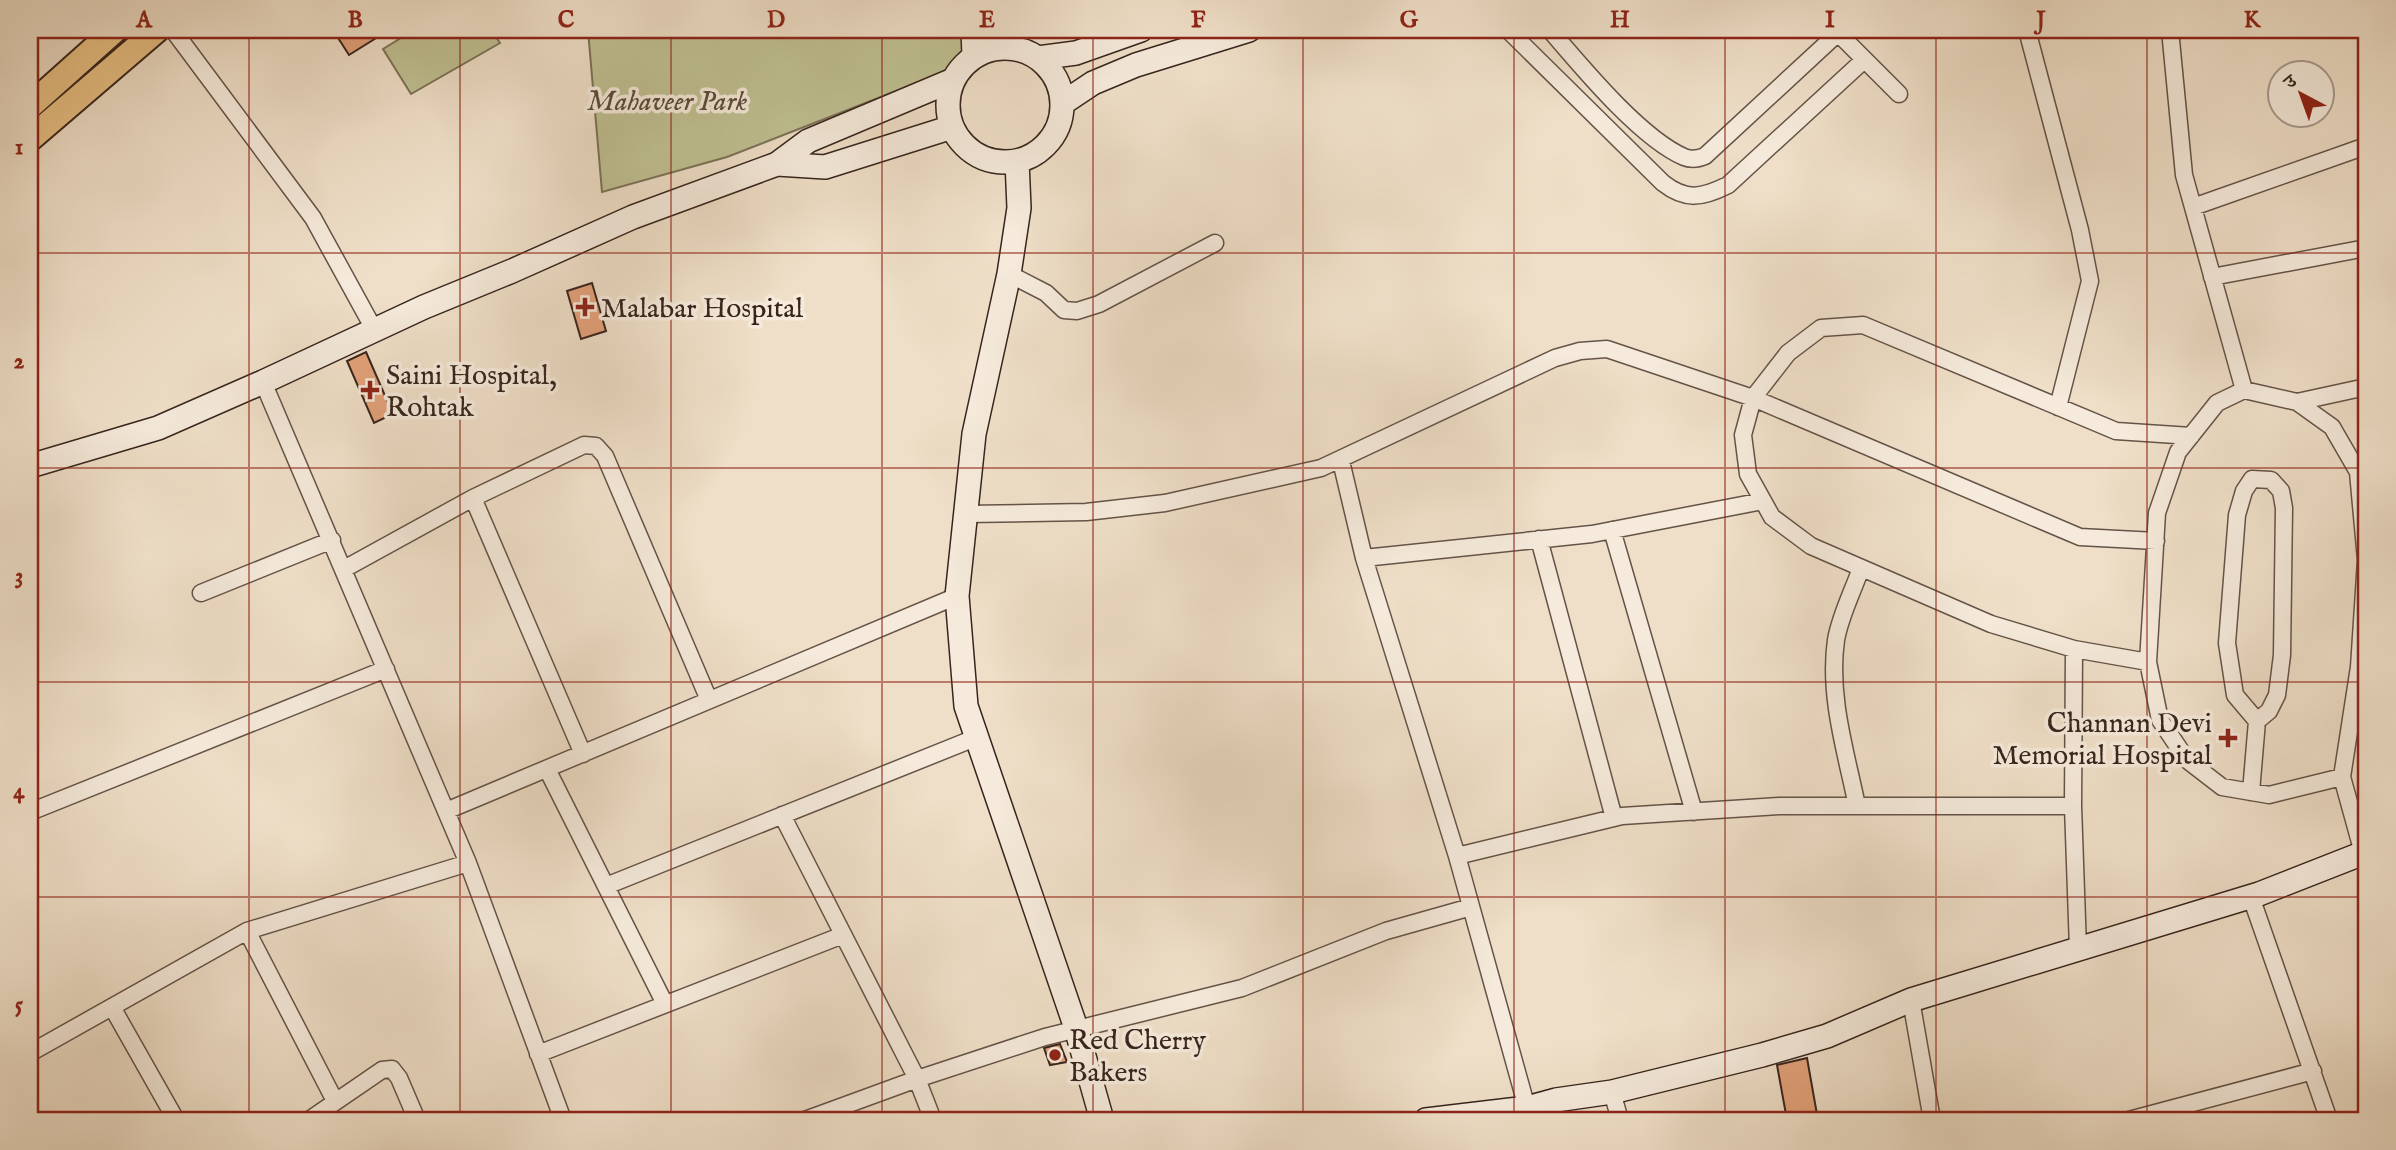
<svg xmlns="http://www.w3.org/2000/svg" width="2396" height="1150" font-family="'IM FELL English','Noto Serif Devanagari',serif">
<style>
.green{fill:#bfc092;stroke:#7b7258;stroke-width:2}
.building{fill:#e3a17a;stroke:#37241d;stroke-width:2}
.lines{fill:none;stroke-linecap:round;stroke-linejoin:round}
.street-casing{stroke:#655348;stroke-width:19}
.secondary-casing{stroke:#37241d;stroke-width:26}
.primary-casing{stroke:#37241d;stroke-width:28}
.street{stroke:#f5eadb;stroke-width:16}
.secondary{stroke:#f5eadb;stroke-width:23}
.primary{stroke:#e8c084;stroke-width:24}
.grid{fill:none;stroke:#8f2418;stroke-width:2;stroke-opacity:0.55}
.poi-dot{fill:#8f2418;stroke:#f5eadb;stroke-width:2.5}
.labels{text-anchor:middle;stroke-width:7;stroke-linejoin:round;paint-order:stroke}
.park-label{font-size:28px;font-style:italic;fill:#594b3a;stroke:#f5eadb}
.poi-label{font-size:28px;fill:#37241d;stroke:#f5eadb;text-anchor:start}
.neatline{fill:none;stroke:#8f2418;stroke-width:2.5}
.grid-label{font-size:23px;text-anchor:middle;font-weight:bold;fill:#8f2418}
</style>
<rect width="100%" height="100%" fill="#efdfc8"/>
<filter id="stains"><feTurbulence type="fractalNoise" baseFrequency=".00286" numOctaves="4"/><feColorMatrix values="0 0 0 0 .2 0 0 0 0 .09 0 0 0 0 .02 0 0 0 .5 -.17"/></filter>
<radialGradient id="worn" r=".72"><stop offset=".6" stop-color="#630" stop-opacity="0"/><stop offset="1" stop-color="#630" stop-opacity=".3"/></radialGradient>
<path class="green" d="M414,30H491L500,43L411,94L383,49Z
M588,30H963L968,42L950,70L727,157L602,192Z"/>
<path class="building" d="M333,30H389L349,55Z
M592,283L606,331L581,339L567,291Z
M366,352L393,414L374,423L347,361Z
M1060,1044L1067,1062L1050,1065L1044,1048Z
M1807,1058L1818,1120H1787L1777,1065Z"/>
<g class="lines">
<defs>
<path id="street" d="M173,30L313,218L375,331
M1508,30L1663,183C1686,201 1702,198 1728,185L1864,60
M1550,30C1581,66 1640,138 1684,157C1691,160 1698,159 1705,156L1838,33
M1835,30L1899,94
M2027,30L2080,230L2090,281L2058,407
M2170,30L2184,175L2244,390
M2193,207L2366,146
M1009,274L1046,293L1064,310L1077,311L1099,304L1215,243
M2212,277L2366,248
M263,382L468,863L563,1120
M2297,402L2366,387
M1341,461L1364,558L1457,856L1527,1108
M473,498L583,754
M966,514L1086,512L1165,503L1321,468L1555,358L1580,351L1607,349L1753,398L2080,537L2156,541
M1612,530L1694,812
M1539,539L1614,818
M1364,558L1592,534L1763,501
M344,569L473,498L584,445L596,446L605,456L709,700
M201,593L332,540
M2074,649L2073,806L2078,949
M2148,662L2074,649L1991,624L1811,546L1772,517L1748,474L1743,435L1753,398L1788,353L1821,328L1863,325L2116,431L2191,436
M547,769L665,1004
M2342,777L2269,795L2222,787L2187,760L2160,720L2148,662L2157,513L2178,452L2217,403L2244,390L2297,402L2332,427L2358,472L2366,560L2359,667L2342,777L2363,853
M2251,792L2257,721L2235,695L2227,643L2237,515L2244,491L2252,479L2271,480L2281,491L2284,508L2282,655L2277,695L2269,711L2257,721
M1857,806C1846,752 1828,696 1836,640C1840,616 1853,591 1861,568
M446,811L957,596
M30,812L386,669
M782,815L917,1079L933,1120
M1457,856L1622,816L1779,806H2073
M606,886L975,738
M2251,897L2329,1120
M247,931L335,1101
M1911,1000L1932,1120
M112,1007L176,1120
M30,1053L247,931L468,863
M538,1054L843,935
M1612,1092L1620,1120
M309,1120L382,1070L392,1069L399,1078L417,1120
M805,1120L917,1079L1045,1037L1242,988L1386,931L1471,907
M2129,1120L2313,1071"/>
<path id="secondary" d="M973,30L974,56
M948 105a57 57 0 1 1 114 0a57 57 0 1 1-114 0Z
M1038,58L1076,53L1141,30
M1063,103L1093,83L1136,65L1249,30
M1017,161L1019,208L1009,274L974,434L957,596L966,706L1076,1028L1102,1120
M777,164L825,167L952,127
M30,466L158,428L263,382L424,307L512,271L633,217L777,164L808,141L953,80
M1426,1120L1527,1108L1556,1100L1612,1092L1762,1055L1827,1036L1911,1000L2259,894L2366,852"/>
<path id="primary" d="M30,106L115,30
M30,139L157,30"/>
</defs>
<use href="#street" class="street-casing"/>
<use href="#secondary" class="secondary-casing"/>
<use href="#primary" class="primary-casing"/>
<use href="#street" class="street"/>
<use href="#secondary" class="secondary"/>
<use href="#primary" class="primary"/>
</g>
<path class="grid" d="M249,30V1120M460,30V1120M671,30V1120M882,30V1120M1093,30V1120M1303,30V1120M1514,30V1120M1725,30V1120M1936,30V1120M2147,30V1120M30,253H2366M30,468H2366M30,682H2366M30,897H2366"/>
<g class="poi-dot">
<path d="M581.5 296.5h7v7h7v7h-7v7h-7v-7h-7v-7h7z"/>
<path d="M366.5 379.5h7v7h7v7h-7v7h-7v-7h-7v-7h7z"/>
<path d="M2224.5 727.5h7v7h7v7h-7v7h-7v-7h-7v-7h7z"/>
<circle cx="1055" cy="1055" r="7"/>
</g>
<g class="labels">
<g class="park-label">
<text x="667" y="110">Mahaveer Park</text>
</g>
<g class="poi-label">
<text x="601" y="317">Malabar Hospital</text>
<text x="386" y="384">Saini Hospital,<tspan x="386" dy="32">Rohtak</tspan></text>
<text x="2212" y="732" text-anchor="end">Channan Devi<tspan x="2212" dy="32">Memorial Hospital</tspan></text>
<text x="1069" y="1049">Red Cherry<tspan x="1069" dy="32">Bakers</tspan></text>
</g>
</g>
<rect width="2396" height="1150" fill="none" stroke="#efdfc8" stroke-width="77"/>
<g transform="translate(2301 94) rotate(319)"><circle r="33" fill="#f5eadb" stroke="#a99b8f" stroke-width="2"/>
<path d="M0-5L12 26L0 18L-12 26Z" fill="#8f2418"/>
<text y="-10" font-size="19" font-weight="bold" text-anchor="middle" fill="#37241d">उ</text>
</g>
<rect x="38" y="38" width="2320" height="1074" class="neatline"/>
<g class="grid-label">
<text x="144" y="27">A</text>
<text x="355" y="27">B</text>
<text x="566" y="27">C</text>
<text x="776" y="27">D</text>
<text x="987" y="27">E</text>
<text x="1198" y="27">F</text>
<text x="1409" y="27">G</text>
<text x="1620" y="27">H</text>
<text x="1830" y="27">I</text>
<text x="2041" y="27">J</text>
<text x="2252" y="27">K</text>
<text x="19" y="154">1</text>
<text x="19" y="368">2</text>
<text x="19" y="583">3</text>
<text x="19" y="798">4</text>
<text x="19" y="1012">5</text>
</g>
<rect width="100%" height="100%" filter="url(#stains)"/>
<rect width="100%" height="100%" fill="url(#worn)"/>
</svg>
